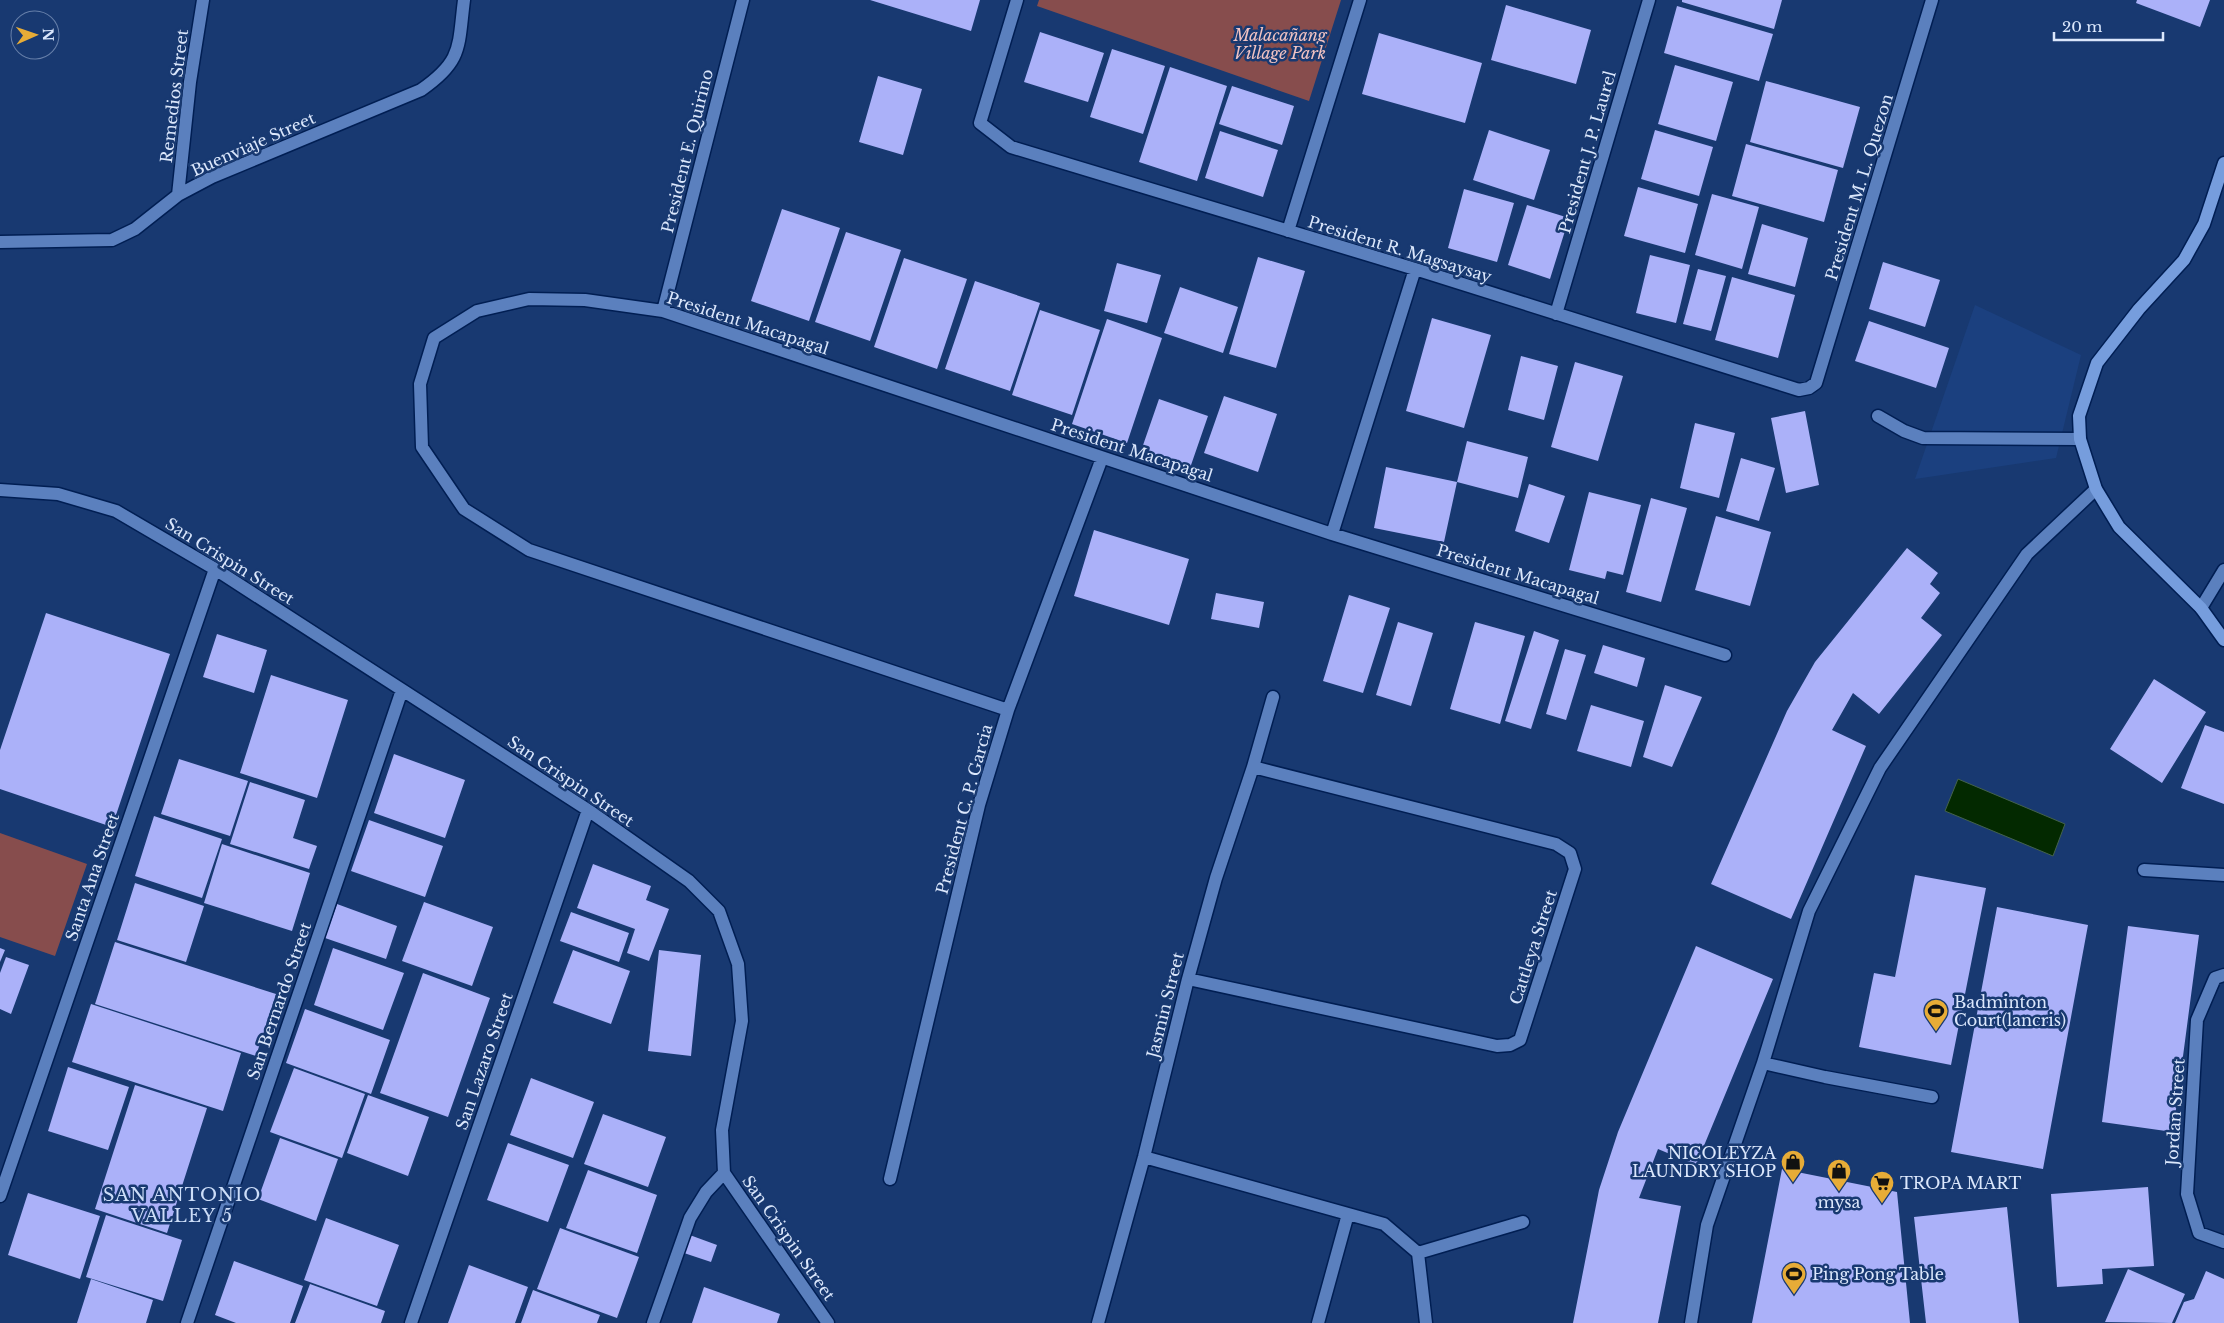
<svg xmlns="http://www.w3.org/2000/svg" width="2224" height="1323" font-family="'Libre Baskerville',serif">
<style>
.built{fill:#1b407f}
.green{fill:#874d4d}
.water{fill:#032900;stroke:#44624c}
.building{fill:#abb1f9}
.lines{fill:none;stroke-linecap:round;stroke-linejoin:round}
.minor-casing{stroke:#001e53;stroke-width:15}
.major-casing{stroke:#001e53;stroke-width:15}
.minor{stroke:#5b80be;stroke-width:12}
.major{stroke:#769ddd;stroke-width:12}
.labels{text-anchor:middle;stroke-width:5;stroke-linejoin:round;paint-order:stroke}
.park-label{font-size:16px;font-style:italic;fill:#f2c3c2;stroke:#183971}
.street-label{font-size:16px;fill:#dbe7fc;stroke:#183971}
.poi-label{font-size:16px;fill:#dbe7fc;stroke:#183971;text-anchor:start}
.neighbourhood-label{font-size:18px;letter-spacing:1px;fill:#ccddf8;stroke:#183971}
</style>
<rect width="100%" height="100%" fill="#183971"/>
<path class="built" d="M1975,305L2081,355L2056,458L1915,479Z"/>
<path class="green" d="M1039,0H1341L1309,101L1037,6Z
M0,833L87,864L55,956L0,937Z"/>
<path class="water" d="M1958,779L2065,824L2053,856L1945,811Z"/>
<path class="building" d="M870,0H980L971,31Z
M1682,0H1782L1774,29L1682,2Z
M2137,0H2210L2200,27L2136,3Z
M1506,5L1591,30L1576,84L1491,60Z
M1677,6L1773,34L1759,81L1664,53Z
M1040,32L1104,53L1088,102L1024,82Z
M1379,33L1482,63L1465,123L1362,94Z
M1112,49L1165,66L1143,134L1090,117Z
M1675,65L1733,82L1716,141L1658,124Z
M1170,67L1227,86L1197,181L1139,162Z
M878,76L922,89L903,155L859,142Z
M1766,81L1860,107L1843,168L1750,142Z
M1232,86L1294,106L1282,145L1219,124Z
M1489,130L1550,150L1534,200L1473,180Z
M1655,130L1713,147L1699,196L1641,179Z
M1220,131L1278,150L1263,197L1205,178Z
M1746,144L1838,170L1824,222L1732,196Z
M1638,187L1698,204L1685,253L1624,236Z
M1464,189L1514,203L1497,262L1448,248Z
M1712,194L1759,207L1742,269L1695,255Z
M1527,205L1569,218L1550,279L1508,265Z
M782,209L840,228L809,321L751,301Z
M1762,224L1808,238L1795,287L1748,274Z
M846,232L901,250L870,341L815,322Z
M1650,255L1690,265L1676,323L1636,313Z
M1258,257L1305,271L1276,368L1229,354Z
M904,258L967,279L937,369L874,347Z
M1883,262L1940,280L1925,327L1869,309Z
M1117,263L1161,275L1147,323L1104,311Z
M1698,269L1726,276L1711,331L1683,324Z
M1732,277L1795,295L1778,358L1715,340Z
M975,281L1040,303L1010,391L945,369Z
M1180,287L1238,307L1223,353L1164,333Z
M1040,310L1100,330L1072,415L1012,395Z
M1432,318L1491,335L1464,428L1406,411Z
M1107,319L1162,338L1127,443L1072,424Z
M1869,321L1949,348L1936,388L1855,361Z
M1521,356L1558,366L1544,420L1508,410Z
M1575,362L1623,376L1598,461L1551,447Z
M1224,396L1277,414L1258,472L1204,453Z
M1159,399L1208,416L1190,468L1141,451Z
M1805,411L1819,485L1786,493L1771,418Z
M1695,423L1735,433L1719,498L1680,488Z
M1467,441L1528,457L1518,498L1457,482Z
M1741,458L1775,468L1759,521L1726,511Z
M1386,467L1457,482L1444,542L1374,528Z
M1529,484L1565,496L1549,543L1515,531Z
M1589,492L1641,505L1623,575L1607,571L1605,579L1569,570Z
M1651,498L1687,508L1661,602L1626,592Z
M1716,516L1771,532L1750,606L1695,590Z
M1094,530L1189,559L1169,625L1074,596Z
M1907,548L1938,573L1930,584L1940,593L1921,618L1942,635L1879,714L1853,693L1832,730L1866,746L1791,919L1711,884L1787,711L1815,662Z
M1216,593L1264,602L1259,628L1211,619Z
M1349,595L1390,608L1363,693L1323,681Z
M46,613L170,654L112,827L0,789V750Z
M1398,622L1433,633L1411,706L1376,695Z
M1475,622L1525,636L1500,724L1450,709Z
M1534,631L1559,640L1531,729L1505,721Z
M217,634L267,650L254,693L203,677Z
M1603,645L1645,658L1637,687L1594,673Z
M1565,649L1586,655L1566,720L1546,714Z
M271,675L348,700L317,798L240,773Z
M2154,679L2206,712L2162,783L2110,749Z
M1665,685L1702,697L1672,767L1643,757Z
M1591,705L1644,721L1631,767L1577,751Z
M2205,725L2224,732V804L2181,788Z
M394,754L465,780L445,838L374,813Z
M179,759L248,781L230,836L161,814Z
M250,782L305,800L293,838L317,846L309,869L230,844Z
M154,816L222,839L202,898L135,876Z
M369,820L443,846L425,897L351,871Z
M222,844L310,873L292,931L204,903Z
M593,864L651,886L646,900L669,909L649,961L627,953L635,929L577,908Z
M1915,875L1986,888L1951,1065L1859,1047L1874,973L1895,977Z
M135,883L204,906L186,962L117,940Z
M424,902L493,927L472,986L402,961Z
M337,904L397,926L386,959L325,938Z
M1997,907L2088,925L2043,1169L1951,1152Z
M571,912L629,933L619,962L560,941Z
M2128,926L2199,935L2173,1132L2102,1122Z
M115,942L276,994L256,1056L95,1004Z
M1696,946L1773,979L1696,1165L1658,1149L1639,1198L1681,1206L1658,1323H1573L1599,1190L1618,1132Z
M0,948L5,950L0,962Z
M333,948L404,973L383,1030L314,1005Z
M573,950L630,971L611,1024L553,1003Z
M659,950L701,955L691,1056L648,1051Z
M6,957L29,965L11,1014L0,1009V973Z
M423,973L490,998L448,1117L380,1093Z
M91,1004L241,1053L223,1111L72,1062Z
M305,1009L390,1040L371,1094L286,1063Z
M68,1067L129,1087L108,1150L48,1131Z
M294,1068L365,1094L342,1158L270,1132Z
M531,1078L594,1102L573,1158L510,1135Z
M135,1085L207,1108L167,1233L95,1209Z
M368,1095L429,1117L408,1176L347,1153Z
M603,1114L666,1137L648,1187L584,1164Z
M280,1138L338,1159L316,1221L258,1199Z
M508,1143L569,1165L548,1222L487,1200Z
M1782,1169L1897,1192L1910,1323H1752Z
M588,1170L657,1195L637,1253L566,1228Z
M2148,1187L2154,1266L2102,1269L2103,1284L2057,1287L2051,1194Z
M28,1193L100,1216L80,1279L8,1255Z
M2007,1207L2019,1323H1926L1914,1217Z
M106,1215L182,1240L163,1301L86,1277Z
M326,1218L399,1245L377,1306L304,1280Z
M560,1228L639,1257L617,1318L537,1289Z
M687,1234L717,1245L711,1262L681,1252Z
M234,1261L303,1286L290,1323H236L215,1315Z
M469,1265L528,1287L515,1323H448Z
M2128,1269L2185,1294L2172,1323L2105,1322Z
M2206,1271L2224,1279V1323H2175L2184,1302L2194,1299Z
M91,1279L153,1300L146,1323H77Z
M310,1284L385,1311L381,1323H295Z
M704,1287L780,1314L777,1323H692Z
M533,1290L600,1315L597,1323H521Z"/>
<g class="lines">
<defs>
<path id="minor" d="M1017,0L980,123L1011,147L1415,269L1799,390L1809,388L1816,383L1932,0
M178,195L190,82L203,0
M1288,231L1360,0
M0,242L112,240L135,229L178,195L212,177L421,90C463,61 458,47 464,0
M663,311L743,0
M1556,314L1649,0
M1878,416L1904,431L1923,438L2080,439
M0,490L58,494L116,511L215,569L588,810L689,881L719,911L738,964L742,1021L722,1130L724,1173L828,1323
M1332,534L1415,269
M2201,608L2224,570
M1008,710L529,550L464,509L422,447L420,384L434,338L477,311L529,299L585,300L663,311L1332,534L1725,655
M2144,870L2224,875
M2224,975L2215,978L2197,1020L2187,1194L2199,1233L2224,1242
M1188,979L1497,1046L1510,1045L1520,1040L1575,869L1570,853L1556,844L1253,767
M1763,1063L1825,1077L1932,1097
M1144,1157L1384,1224L1418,1253L1426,1323
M890,1179L979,805L1008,710L1102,458
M0,1196L215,569
M1418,1253L1523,1222
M187,1323L402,690
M411,1323L588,810
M653,1323L690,1218L706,1192L724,1173
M1098,1323L1144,1157L1188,979L1216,878L1253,767L1273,697
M1318,1323L1348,1214
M1691,1323L1707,1225L1763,1063L1809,911L1880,768L2027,554L2096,489"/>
<path id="major" d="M2224,163L2204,224L2184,260L2139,309L2097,363L2079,416L2080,439L2096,489L2119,527L2201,608L2224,640"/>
</defs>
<use href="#minor" class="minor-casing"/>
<use href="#major" class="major-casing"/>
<use href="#minor" class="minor"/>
<use href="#major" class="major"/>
</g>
<defs>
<symbol id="stadium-pin" viewBox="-11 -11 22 30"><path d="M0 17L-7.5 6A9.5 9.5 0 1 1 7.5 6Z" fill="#e7ac37" stroke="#183971"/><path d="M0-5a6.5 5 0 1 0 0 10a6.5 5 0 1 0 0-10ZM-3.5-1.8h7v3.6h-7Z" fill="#111"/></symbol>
<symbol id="shop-pin" viewBox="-11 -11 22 30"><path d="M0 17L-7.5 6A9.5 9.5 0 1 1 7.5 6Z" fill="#e7ac37" stroke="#183971"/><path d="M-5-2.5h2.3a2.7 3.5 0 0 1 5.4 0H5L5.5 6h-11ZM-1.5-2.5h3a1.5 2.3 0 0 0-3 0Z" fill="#111"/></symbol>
<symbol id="supermarket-pin" viewBox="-11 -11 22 30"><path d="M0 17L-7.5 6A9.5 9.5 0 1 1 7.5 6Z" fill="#e7ac37" stroke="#183971"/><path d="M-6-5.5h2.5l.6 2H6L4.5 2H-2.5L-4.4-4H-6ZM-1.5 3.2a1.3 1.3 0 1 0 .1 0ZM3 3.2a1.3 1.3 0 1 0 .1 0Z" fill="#111"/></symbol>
</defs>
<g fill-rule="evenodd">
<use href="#stadium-pin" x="1922" y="997" width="28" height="38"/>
<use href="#shop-pin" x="1779" y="1148" width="28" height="38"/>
<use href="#shop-pin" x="1825" y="1157" width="28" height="38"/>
<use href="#supermarket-pin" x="1868" y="1169" width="28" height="38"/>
<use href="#stadium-pin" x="1780" y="1260" width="28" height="38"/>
</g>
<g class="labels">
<g class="park-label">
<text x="1280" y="41">Malacañang<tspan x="1280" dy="18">Village Park</tspan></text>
</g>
<g class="street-label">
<text transform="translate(174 96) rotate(-83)" y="6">Remedios Street</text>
<text transform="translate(253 144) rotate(-24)" y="6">Buenviaje Street</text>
<text transform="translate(687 151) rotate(-76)" y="6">President E. Quirino</text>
<text transform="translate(1587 152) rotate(-74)" y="6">President J. P. Laurel</text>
<text transform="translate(1859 187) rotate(-73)" y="6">President M. L. Quezon</text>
<text transform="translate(1400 249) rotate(17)" y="6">President R. Magsaysay</text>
<text transform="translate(748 323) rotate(18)" y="6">President Macapagal</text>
<text transform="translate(1132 450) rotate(18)" y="6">President Macapagal</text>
<text transform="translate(230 561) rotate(32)" y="6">San Crispin Street</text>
<text transform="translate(1518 574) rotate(17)" y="6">President Macapagal</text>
<text transform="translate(571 781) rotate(34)" y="6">San Crispin Street</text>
<text transform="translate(964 809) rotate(-75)" y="6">President C. P. Garcia</text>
<text transform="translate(92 877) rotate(-71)" y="6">Santa Ana Street</text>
<text transform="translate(1533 947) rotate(-72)" y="6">Cattleya Street</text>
<text transform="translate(279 1001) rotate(-71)" y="6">San Bernardo Street</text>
<text transform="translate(1165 1005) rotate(-76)" y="6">Jasmin Street</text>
<text transform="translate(484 1061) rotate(-71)" y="6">San Lazaro Street</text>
<text transform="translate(2175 1112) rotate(-86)" y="6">Jordan Street</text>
<text transform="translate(789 1238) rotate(55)" y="6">San Crispin Street</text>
</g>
<g class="poi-label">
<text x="1954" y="1008">Badminton<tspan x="1954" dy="18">Court(lancris)</tspan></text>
<text x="1776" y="1159" text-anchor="end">NICOLEYZA<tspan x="1776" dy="18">LAUNDRY SHOP</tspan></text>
<text x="1900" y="1189">TROPA MART</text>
<text x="1839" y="1208" text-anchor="middle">mysa</text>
<text x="1812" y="1280">Ping Pong Table</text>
</g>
<g class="neighbourhood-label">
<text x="182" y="1201">SAN ANTONIO<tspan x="182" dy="21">VALLEY 5</tspan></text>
</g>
</g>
<g transform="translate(35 35) rotate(88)"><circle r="24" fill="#183971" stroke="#667fa9"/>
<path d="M0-4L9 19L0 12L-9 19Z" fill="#e7ac37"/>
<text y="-8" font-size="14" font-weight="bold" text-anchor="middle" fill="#dbe7fc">N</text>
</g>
<path d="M2054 32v8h109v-8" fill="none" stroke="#dbe7fc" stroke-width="2.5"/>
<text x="2062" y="32" font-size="15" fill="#dbe7fc" stroke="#183971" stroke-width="4" paint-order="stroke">20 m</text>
</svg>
